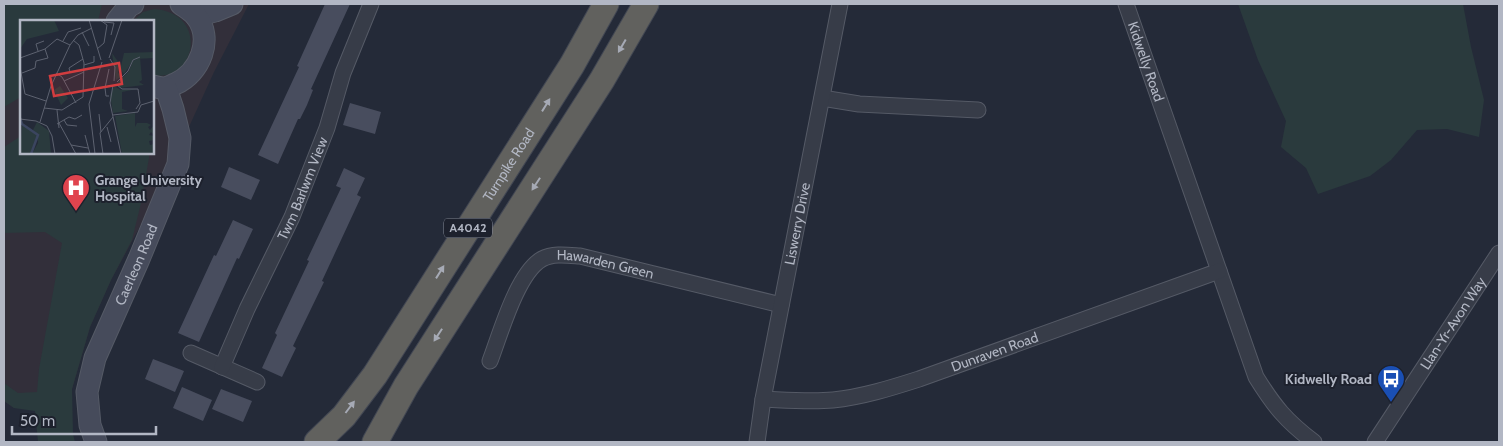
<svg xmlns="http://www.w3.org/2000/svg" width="1503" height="446" font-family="Cabin,sans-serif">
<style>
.medical{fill:#322f3a;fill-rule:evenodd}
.green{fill:#2a3a3d}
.building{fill:#484d5e}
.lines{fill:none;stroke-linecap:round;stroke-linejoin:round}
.minor-casing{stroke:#555a66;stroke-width:17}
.secondary-casing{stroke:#555a66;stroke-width:23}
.trunk-casing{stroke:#424753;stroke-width:27}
.minor{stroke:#373c48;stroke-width:15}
.secondary{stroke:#464b5b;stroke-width:21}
.trunk{stroke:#61615e;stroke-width:25}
.oneway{fill:#a6aab5}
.labels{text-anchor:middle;stroke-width:4;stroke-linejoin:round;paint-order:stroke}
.shield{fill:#1d212d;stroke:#858a97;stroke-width:1}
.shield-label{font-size:12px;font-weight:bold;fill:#b2b7c4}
.street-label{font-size:14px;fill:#b2b7c4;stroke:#1d212d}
.poi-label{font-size:14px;font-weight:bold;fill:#b2b7c4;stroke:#1d212d;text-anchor:start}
.inset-river{fill:none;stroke:#3b455f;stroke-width:2.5}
.inset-road{fill:none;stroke:#5d6270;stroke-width:1}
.view{fill:#d13d3f;fill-opacity:0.15;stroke:#d13d3f;stroke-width:2.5}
.inset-edge{fill:none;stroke:#b2b7c4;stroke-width:2.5}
</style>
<rect width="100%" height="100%" fill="#242a38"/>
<path class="medical" d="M4,4H249L214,72L163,184L111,280L90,327L72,389V406L14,408L4,401ZM21,21H152V152H21Z"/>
<path class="green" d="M4,4H102L98,21H21V97L4,107Z
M1238,4H1463L1471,47L1484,100L1479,137L1447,129L1417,130L1391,160L1370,176L1318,194L1306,168L1281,147L1286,121L1258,60Z
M154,9C210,13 196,83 153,75L152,21H133L143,12Z
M21,136V152L149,153V158L141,203L132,240L111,280L90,327L72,389L73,434L75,442H38L35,411L14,408L4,401V383L18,393L37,392L39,369L62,243L45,232L4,233V147Z"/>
<path class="building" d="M325,4H350L311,89L313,90L307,105L300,119H298L278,164L258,155L299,67L297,66Z
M350,103L381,112L375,134L343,125Z
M229,167L260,180L251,200L221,187Z
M344,168L365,178L357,195L361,197L322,281L324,282L293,346L296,348L282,377L262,368L277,335L275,333L309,261L307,260L341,188L336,186Z
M233,220L253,229L239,259L237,258L199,342L178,333L214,255L216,256Z
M153,359L184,371L175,392L145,379Z
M182,387L212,400L203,421L173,408Z
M221,389L252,401L243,422L212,409Z"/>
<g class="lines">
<defs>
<g id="minor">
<path id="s1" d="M1126,4L1256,377C1274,406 1286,421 1314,442"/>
<path d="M822,98L859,104L978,110"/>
<path d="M191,353L257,382"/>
<path id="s2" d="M490,361C500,335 517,273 542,259C553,253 567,255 580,256L781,305"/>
<path id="s3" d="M222,367L247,309L292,217L327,128L343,73L371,4"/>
<path id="s4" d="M763,399C786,400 810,402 833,400C862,397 891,388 919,379L1219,271"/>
<path id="s5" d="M757,442L763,399L840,4"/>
<path id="s6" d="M1375,442L1499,253"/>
</g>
<g id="secondary">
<path d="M196,16L215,11L232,4"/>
<path d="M117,21L129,6L133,4"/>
<path d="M153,86C156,87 161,88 164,88C168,88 172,85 175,84C200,73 214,39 196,16C192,11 185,7 181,4"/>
<path id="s7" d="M96,442L90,425L87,392L95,358L139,259L178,164L180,138L173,109L166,88"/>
</g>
<g id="trunk">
<path id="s8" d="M317,442L344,416L375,375L572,65L606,4"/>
<path d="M375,442L406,386L602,80L646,4"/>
</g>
</defs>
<use href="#minor" class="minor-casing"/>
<use href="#secondary" class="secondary-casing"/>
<use href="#trunk" class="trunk-casing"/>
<use href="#minor" class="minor"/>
<use href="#secondary" class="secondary"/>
<use href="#trunk" class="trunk"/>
</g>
<defs><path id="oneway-solid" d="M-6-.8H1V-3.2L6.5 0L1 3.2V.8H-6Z" transform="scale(1.25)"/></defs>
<g class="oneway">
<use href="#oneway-solid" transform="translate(622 46) rotate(120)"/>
<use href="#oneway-solid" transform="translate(546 105) rotate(-58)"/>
<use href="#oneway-solid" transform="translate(536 184) rotate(123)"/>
<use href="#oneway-solid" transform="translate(440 272) rotate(-58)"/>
<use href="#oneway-solid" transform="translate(438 335) rotate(123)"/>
<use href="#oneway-solid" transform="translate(350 407) rotate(-53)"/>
</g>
<defs>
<symbol id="hospital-pin" viewBox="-11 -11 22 30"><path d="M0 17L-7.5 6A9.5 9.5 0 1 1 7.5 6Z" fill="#e0444e" stroke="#1d212d"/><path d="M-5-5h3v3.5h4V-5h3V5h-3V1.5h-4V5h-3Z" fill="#fff"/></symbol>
<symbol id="bus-pin" viewBox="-11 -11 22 30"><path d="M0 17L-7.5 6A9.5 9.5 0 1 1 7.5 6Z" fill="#1a4fb4" stroke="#1d212d"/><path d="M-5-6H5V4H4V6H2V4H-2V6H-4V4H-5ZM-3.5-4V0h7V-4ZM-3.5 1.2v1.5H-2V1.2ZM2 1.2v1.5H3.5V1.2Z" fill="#fff"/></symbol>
</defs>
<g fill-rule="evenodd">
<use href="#hospital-pin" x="60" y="172" width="32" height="43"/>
<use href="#bus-pin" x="1375" y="363" width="32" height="43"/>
</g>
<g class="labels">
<rect class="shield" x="444" y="218.5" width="48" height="19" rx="4"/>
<g class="shield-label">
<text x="468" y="232">A4042</text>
</g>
<g class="street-label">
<text dy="5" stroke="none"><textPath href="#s1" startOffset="61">Kidwelly Road</textPath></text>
<text dy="5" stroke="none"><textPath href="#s8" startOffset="338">Turnpike Road</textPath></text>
<text dy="5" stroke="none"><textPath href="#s3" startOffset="196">Twm Barlwm View</textPath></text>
<text dy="5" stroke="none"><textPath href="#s5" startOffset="222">Liswerry Drive</textPath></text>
<text dy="5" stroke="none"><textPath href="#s7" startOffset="188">Caerleon Road</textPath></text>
<text dy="5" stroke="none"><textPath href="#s2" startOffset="181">Hawarden Green</textPath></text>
<text dy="5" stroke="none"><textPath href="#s6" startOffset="142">Llan-Yr-Avon Way</textPath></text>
<text dy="5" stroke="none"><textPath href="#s4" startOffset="239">Dunraven Road</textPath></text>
</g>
<g class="poi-label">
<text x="95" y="185">Grange University<tspan x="95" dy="16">Hospital</tspan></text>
<text x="1372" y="384" text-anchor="end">Kidwelly Road</text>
</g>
</g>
<g transform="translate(20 20)">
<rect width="134" height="134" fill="#242a38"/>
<path d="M0,0H34L39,11L7,19L0,29ZM134,32V38L114,39L104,54L98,46V53L102,56L96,60L92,33L101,46L104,33ZM120,37L122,60L119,62L124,65L99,68L98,62L109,51L113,41ZM40,66L48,78L41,85L34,70ZM94,66L101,70L117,69L102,72V89L108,91L93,93L90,75ZM115,93V107L117,103H127L131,105L128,107L130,110L134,105V115L131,112L129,115L134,116V120L129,121L130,125L134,124V134H102L95,96ZM17,102L29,111L31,134H12L18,123V115L13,110ZM2,104L17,115L10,134H0Z" fill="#2a3a3d"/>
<path class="inset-river" d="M0,98L2,104L18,115L11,134"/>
<path class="inset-road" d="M69,0L81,40M84,2L94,3L91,15M62,12L69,26M43,21L48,12L61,8M77,29L84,23L87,5L80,0M18,31L16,24L24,21M0,38L25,29L37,19L50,25M89,38L102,0M90,39L95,47L94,61M64,45L74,42V36M0,47L5,74L26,81M50,52L49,48L63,39M2,53L15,48L16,41L28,38L25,29M36,53L42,57L56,83M44,61L64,52M97,62L108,51L113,40L120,37M93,65L90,83L101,134M97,65L102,69H118L120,83L116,89M89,76H86L85,68L89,49M24,88L42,90L63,77L64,43L59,25L53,20M37,90L39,108M79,94L81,112M93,95L118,92L121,85L134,81M0,99L16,101L27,106L32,116L35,134M44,100L47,105L57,106M20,102L31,66L50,25L58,15L72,8M39,103L56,134M37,104L49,97L55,99L62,95M87,107L91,122M65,115L70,134M51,125L68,128M75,134L69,84L82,42M83,134L80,113L93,97"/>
<path class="view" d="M99,43L102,64L34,76L30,56Z"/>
<rect width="134" height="134" class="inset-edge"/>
</g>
<rect width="1503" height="446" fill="none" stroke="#b2b7c4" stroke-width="10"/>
<path d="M12 426v8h144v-8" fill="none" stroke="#b2b7c4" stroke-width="2.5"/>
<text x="20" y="426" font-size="15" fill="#b2b7c4" stroke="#1d212d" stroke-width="4" paint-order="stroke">50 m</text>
</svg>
